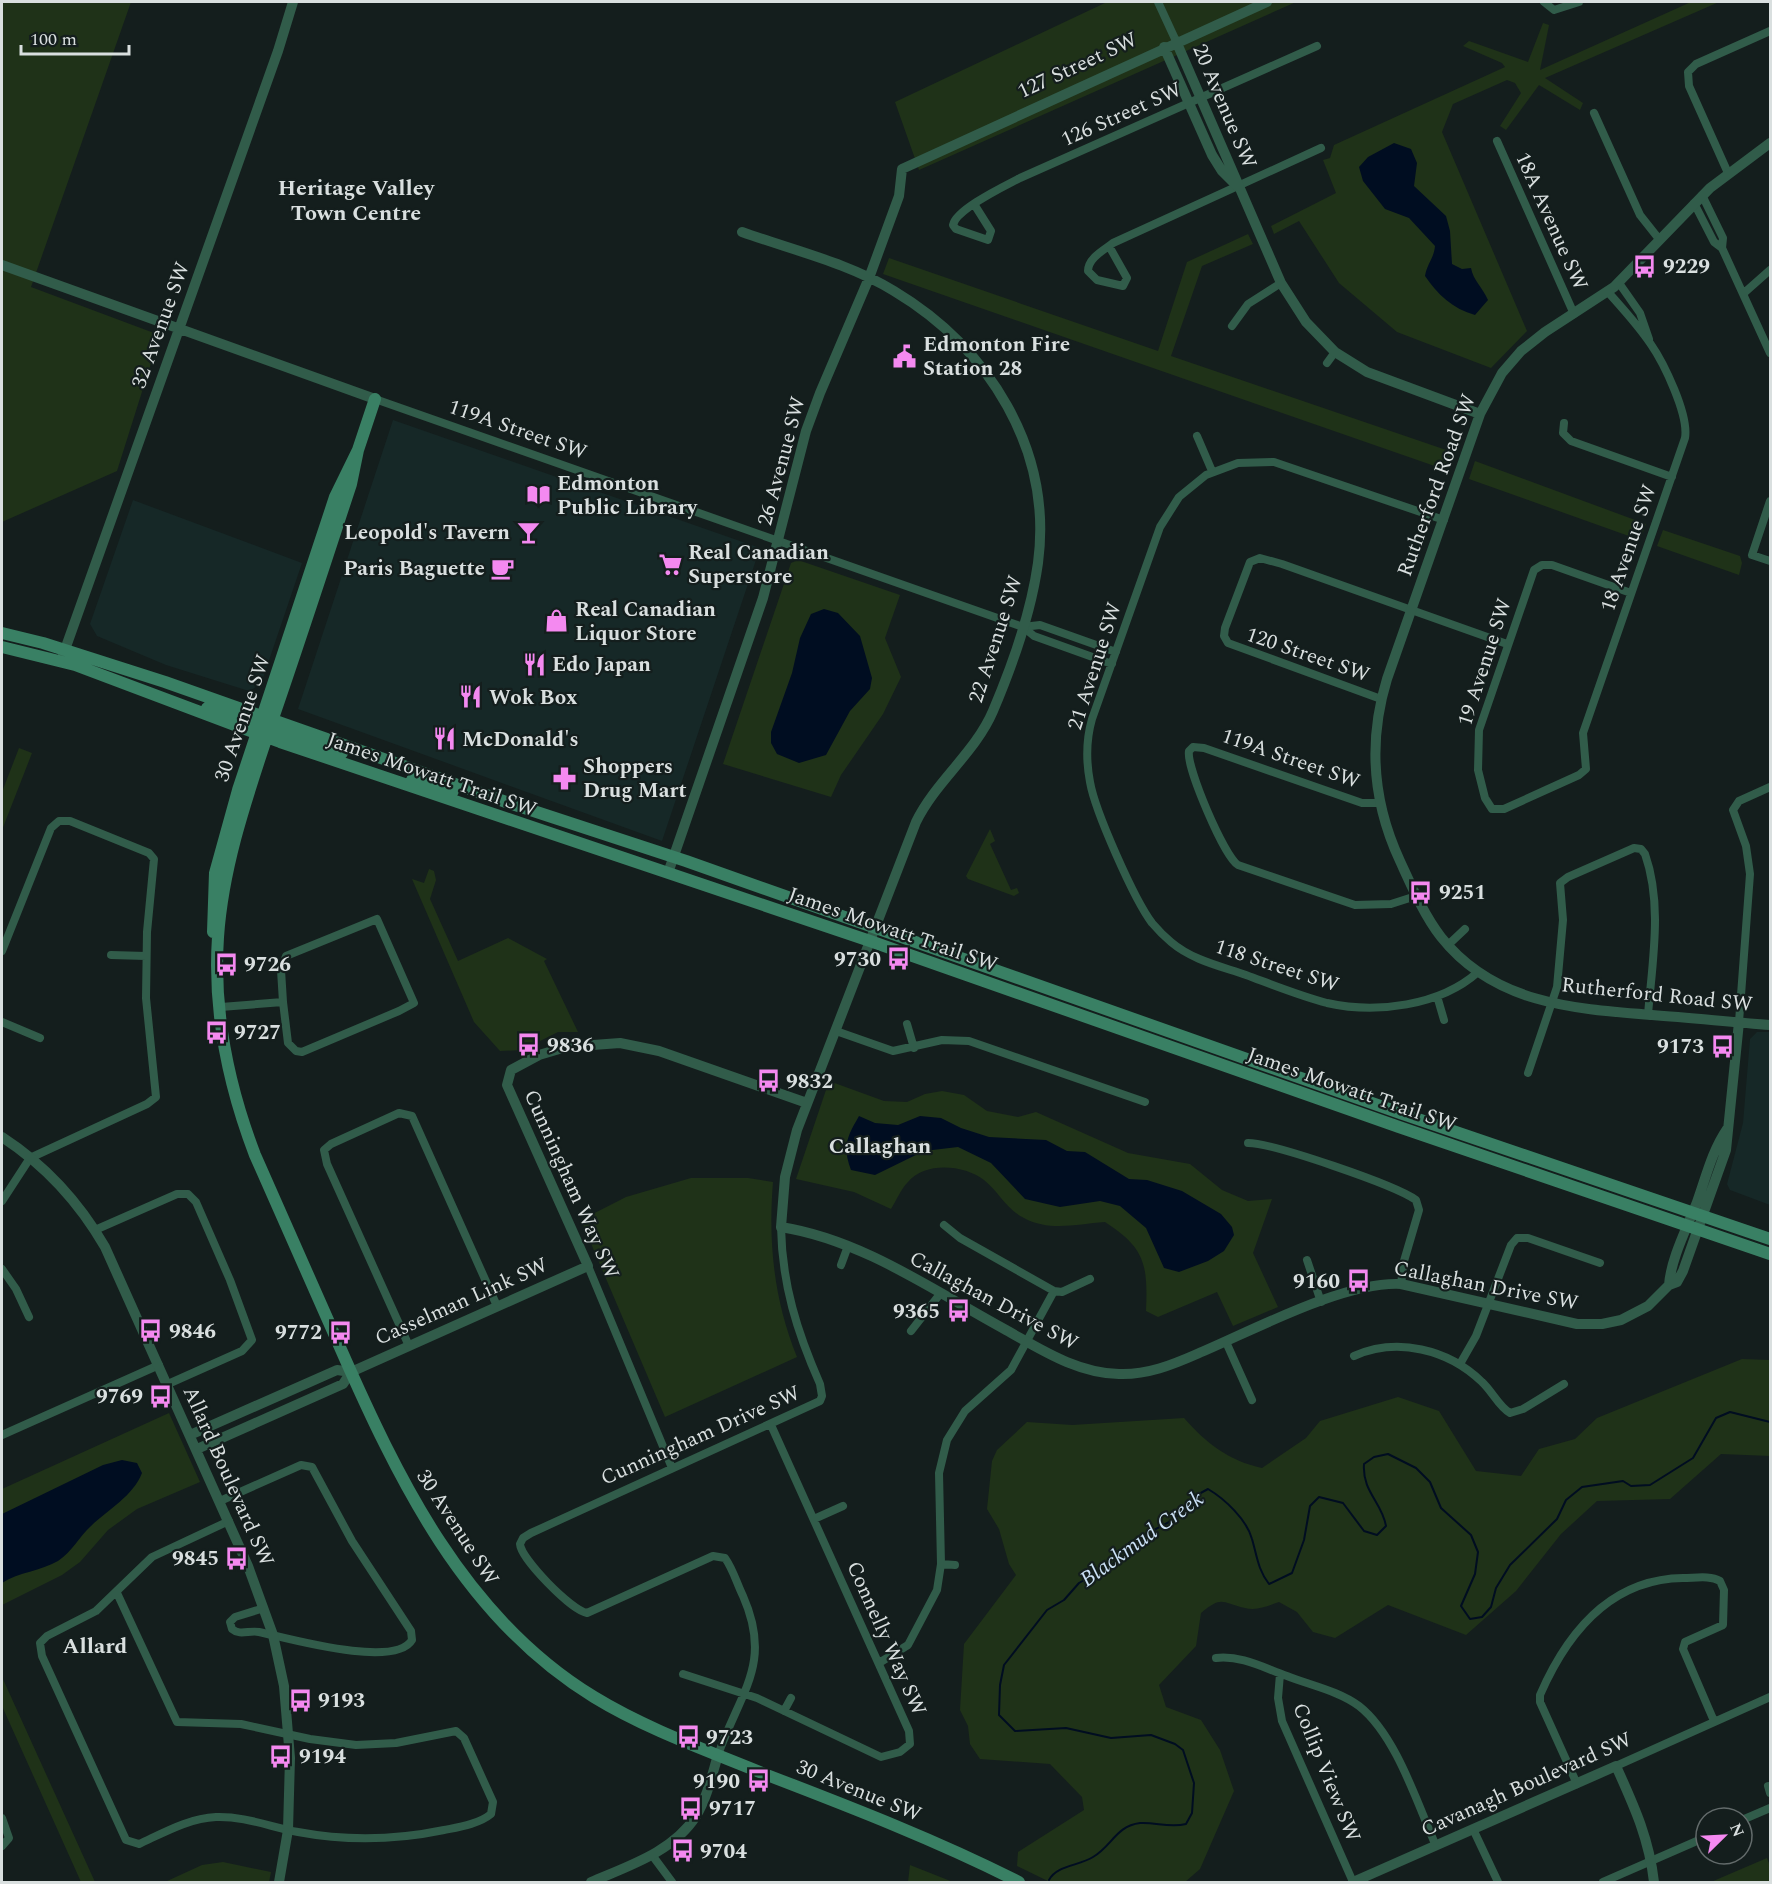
<svg xmlns="http://www.w3.org/2000/svg" width="1772" height="1884" font-family="Spectral,serif">
<style>
.built{fill:#162827}
.green{fill:#1f3218}
.water{fill:#000d21}
.lines{fill:none;stroke-linecap:round;stroke-linejoin:round}
.stream{stroke:#000d21;stroke-width:2}
.minor{stroke:#315c4a;stroke-width:8}
.tertiary{stroke:#315c4a;stroke-width:10}
.secondary{stroke:#398064;stroke-width:12}
.labels{text-anchor:middle;stroke-width:4.5;stroke-linejoin:round;paint-order:stroke}
.street-label{font-size:21px;fill:#d9dfdf;stroke:#141e1d}
.poi-label{font-size:21px;font-weight:bold;fill:#d9dfdf;stroke:#141e1d;text-anchor:start}
.neighbourhood-label{font-size:22px;font-weight:bold;fill:#d9dfdf;stroke:#141e1d}
.water-label{font-size:22px;font-style:italic;fill:#cbe1f6;stroke:#141e1d}
</style>
<rect width="100%" height="100%" fill="#141e1d"/>
<path class="built" d="M393,420L760,548L662,841L298,709Z
M133,500L302,563L261,684L249,691L166,665L97,636L90,624Z
M1757,1032H1770V1205L1730,1190L1727,1184L1743,1123L1750,1039Z"/>
<path class="green" d="M2,2H131L31,287L154,333L158,341L117,471L2,522Z
M1107,2H1296L919,170L895,102Z
M1691,2H1719L1545,78L1583,103L1580,110L1539,85L1506,130L1500,126L1521,93L1515,83L1507,80L1453,104L1442,132L1527,331L1491,368L1397,332L1339,283L1299,221L1274,234L1271,226L1336,193L1323,160L1330,158L1334,145L1505,67L1502,63L1463,46L1469,41L1528,62L1543,23L1549,25L1540,70Z
M1248,234L1253,244L1202,266L1171,356L1455,453L1449,471L883,274L889,258L1158,351L1187,262Z
M1475,461L1646,524L1640,540L1469,479Z
M1663,530L1740,556L1742,563L1739,575L1657,546Z
M798,560L900,595L885,638L901,677L883,714L841,775L831,797L723,764L791,563Z
M19,748L32,753L2,830V792Z
M990,829L995,841L990,844L1011,890L1017,888L1019,893L1014,896L968,879L966,876Z
M429,869L434,871L436,880L430,899L458,961L508,938L547,959L544,961L578,1032H558L522,1050L500,1051L474,1022L412,879L424,883Z
M829,1081L884,1101L907,1102L925,1094L942,1091L964,1095L987,1111L1018,1117L1036,1112L1128,1153L1190,1164L1222,1190L1248,1201L1272,1199L1253,1253L1278,1307L1233,1326L1217,1292L1158,1317L1146,1311C1148,1264 1145,1248 1105,1222C1077,1224 1050,1232 1024,1218C1006,1209 999,1192 984,1180C965,1165 925,1161 908,1182C901,1189 896,1201 891,1209L854,1192L796,1179Z
M691,1178H748L773,1182C768,1243 774,1300 797,1357L665,1417L581,1220L626,1197Z
M1742,1359L1770,1360V1456L1721,1454L1670,1499L1597,1501L1561,1534L1516,1591L1466,1635L1388,1605L1335,1638L1313,1632L1297,1612L1279,1602C1267,1606 1257,1611 1245,1608C1221,1603 1223,1595 1201,1613L1196,1646L1159,1685L1166,1707L1201,1720L1220,1750L1234,1791L1200,1869L1185,1882H1050L1017,1866L1018,1852L1084,1810L1082,1797L1050,1764L980,1759L970,1744L968,1726L960,1710L964,1644L1016,1575L1009,1564L999,1529L987,1509L992,1461L997,1450L1027,1422L1072,1425L1184,1418C1206,1443 1229,1461 1262,1468L1306,1438L1320,1421L1398,1397L1439,1411L1476,1471L1521,1476L1539,1449L1575,1439L1597,1418Z
M169,1413L200,1482L137,1509L108,1530L80,1562L62,1575L2,1605V1489Z
M2,1677L95,1882H81L2,1706Z
M1767,1858L1770,1866V1882H1711Z
M223,1862L271,1872L269,1882H165L202,1865Z
M910,1865L953,1882H908Z"/>
<path class="water" d="M1394,143L1411,149L1417,163L1414,186L1446,216L1450,231L1452,264L1462,269L1471,268C1473,280 1483,288 1488,300L1475,315C1453,309 1437,294 1425,276C1427,264 1434,258 1435,246L1409,218L1385,209L1363,181L1359,167L1368,157Z
M824,609L838,613L860,636L872,678L870,689L850,711L826,755L799,763L777,754L771,743V732L792,673L800,638L811,614Z
M859,1116L875,1123L898,1125L920,1116L941,1118L961,1128L989,1137L1046,1140L1067,1151L1085,1152L1129,1179L1147,1180L1182,1191L1221,1214L1232,1227L1234,1235L1224,1251L1208,1261L1179,1272L1164,1268L1146,1228L1120,1206L1100,1201L1060,1207L1025,1199L991,1163L958,1147L924,1151L875,1175L851,1170C842,1146 847,1137 859,1116Z
M122,1460L137,1463L142,1473C133,1496 109,1509 91,1526C79,1537 72,1552 58,1561C41,1571 19,1572 2,1583V1514L103,1465Z"/>
<g class="lines">
<path class="stream" d="M1049,1880C1057,1865 1079,1866 1093,1857C1112,1846 1116,1826 1140,1823C1156,1822 1169,1828 1186,1824L1192,1813L1194,1783L1183,1750L1175,1744L1151,1735L1111,1738L1066,1728L1015,1731L999,1715L1000,1685L1004,1665L1047,1610L1064,1600L1079,1583L1114,1563L1129,1543L1173,1520L1197,1495L1208,1489C1225,1499 1247,1520 1252,1539C1257,1556 1258,1570 1269,1584L1292,1573L1304,1540L1310,1506L1319,1497L1343,1503L1364,1531L1377,1535L1386,1526C1382,1502 1362,1492 1364,1464L1374,1457L1388,1454L1416,1468L1430,1482L1441,1508L1471,1535L1478,1552L1475,1574L1461,1606L1470,1619L1482,1617L1491,1607L1496,1588L1510,1565L1557,1519L1566,1500L1582,1487L1623,1481L1631,1486L1650,1485L1693,1458L1716,1418L1730,1412L1770,1422"/>
<path class="minor" d="M1158,2L1176,41
M1544,2L1554,10L1579,2
M1594,113L1640,215L1659,239
M1497,141L1574,314
M1728,173L1689,86L1688,72L1696,64L1770,31
M1702,195L1723,238L1722,248
M1694,203L1714,242L1722,248L1770,353
M974,204L991,231L988,240L956,229L953,225C956,209 1005,186 1020,178L1317,46
M1109,246L1127,278L1123,286L1097,280L1088,271C1088,258 1104,250 1113,243L1321,148
M1619,283L1640,313L1649,339
M1608,292C1622,308 1638,325 1650,343C1664,363 1689,415 1685,438L1583,733L1586,769L1579,775L1504,809H1492L1485,798L1478,770L1479,730L1534,570L1542,565H1552L1631,593
M1744,293L1770,270
M1232,326L1248,304L1281,283
M1327,363L1335,352
M375,399L1023,627L1034,636L1112,664
M1564,423L1563,433L1571,441L1672,477
M1197,436L1212,471
M1770,501L1752,555L1770,561
M1444,520L1274,462L1238,463L1206,475L1179,497L1160,527L1092,719C1086,740 1086,761 1090,782C1095,811 1134,899 1152,923C1158,930 1165,937 1171,942C1192,960 1220,966 1246,975C1273,985 1300,996 1327,1003C1376,1014 1440,1006 1478,972
M1023,627L1040,625L1116,652
M1381,699L1228,643L1224,636L1225,628L1250,562L1260,558L1282,564L1507,644
M1380,803H1362L1204,748L1193,747L1189,751C1186,767 1224,856 1238,865L1355,905L1391,904L1416,896
M1448,945L1465,929
M2,951L51,828L59,821H70L149,853L154,859L147,932L146,998L156,1097L147,1104L30,1158L2,1201
M111,955L146,956
M1437,996L1444,1020
M221,1007L283,1002L288,1043L296,1051L302,1052L399,1011L414,1003L377,919L286,956L281,970L283,1002
M2,1022L40,1038
M1739,1022L1750,874L1746,846L1733,810L1739,801L1770,787
M907,1024L914,1048
M836,1031L893,1051L942,1040L969,1041L1145,1102
M1528,1073L1557,987L1563,920L1560,883L1568,877L1634,848L1641,849L1645,854C1663,905 1652,963 1648,1015
M1248,1143C1273,1143 1395,1185 1416,1200L1419,1210L1404,1261L1401,1284
M944,1225L960,1238L1054,1291L1062,1292L1090,1279
M95,1230L177,1194H188L196,1202L230,1280L252,1340L242,1351L168,1384
M1307,1260L1321,1302
M841,1265L848,1246
M588,1266L672,1468
M2,1269L16,1289L29,1317
M911,1331L940,1294
M1226,1342L1252,1400
M409,1346L327,1164L324,1150L331,1144L399,1113L412,1116L497,1306
M1354,1356C1397,1337 1448,1349 1482,1382C1492,1391 1499,1407 1510,1413L1523,1409L1564,1384
M1460,1364L1476,1336L1511,1245L1517,1238H1528L1600,1263
M2,1435L159,1365
M220,1501L301,1465L312,1467L352,1541L411,1631L412,1640C395,1669 287,1638 259,1632C249,1630 240,1636 232,1629L230,1622L235,1617L264,1608
M814,1519L843,1506
M941,1564L955,1565
M117,1593L177,1722L241,1724L310,1739L356,1745L396,1743L456,1731L464,1738L493,1802L491,1814C479,1824 459,1827 444,1830C396,1840 346,1841 298,1832C271,1827 244,1816 216,1817C189,1818 163,1833 139,1844L126,1840L42,1656L40,1643L47,1636L96,1611L152,1557L229,1521
M1216,1658C1241,1655 1264,1668 1287,1676C1310,1685 1339,1691 1359,1706C1396,1735 1417,1803 1436,1846
M879,1663L908,1645L937,1590L941,1564L939,1473L947,1440L965,1411L1011,1370L1054,1291
M683,1674L757,1698L881,1757L900,1752L910,1744L909,1731L771,1425
M1280,1674L1278,1698L1282,1721L1353,1882
M784,1711L791,1698
M718,1755C740,1692 773,1664 743,1596C737,1584 733,1569 725,1558L713,1556L587,1613C571,1610 521,1559 520,1544L523,1538L531,1533L820,1401L822,1396L820,1384C797,1332 782,1284 781,1227
M1616,1766L1770,1697
M1577,1784L1540,1702V1695C1567,1633 1610,1579 1683,1578C1695,1578 1710,1575 1720,1581L1724,1590L1723,1625L1685,1642L1683,1649L1714,1721
M1768,1786L1770,1793
M2,1818L9,1838L2,1846
M1742,1820L1770,1808
M1473,1829L1498,1882
M652,1855L672,1882
M1603,1882L1706,1837"/>
<path class="tertiary" d="M1176,41L1281,283L1306,322L1335,352L1367,372L1480,414
M1164,47L1212,155L1222,171L1237,186
M1770,143L1710,188L1614,287L1545,332L1521,351L1502,373L1480,414L1387,679C1368,741 1373,803 1400,861C1412,887 1424,915 1441,937C1494,1004 1574,1009 1652,1015C1692,1018 1731,1022 1770,1025
M742,232C792,250 849,263 894,291C989,348 1053,450 1038,563C1031,613 1013,664 993,711C975,753 936,781 916,822L797,1130L785,1177L781,1227C863,1240 934,1291 1006,1330C1042,1350 1077,1373 1119,1374C1147,1375 1172,1365 1197,1354C1252,1331 1344,1281 1401,1284L1577,1324H1602L1621,1320L1648,1306L1669,1285L1677,1282L1683,1271L1726,1150L1739,1022
M2,265L375,399
M62,658L278,51L293,2
M668,873L763,598L806,431L820,393L869,278L899,196L902,169L1267,2
M2,1137C45,1165 79,1202 105,1247L248,1566L273,1635L284,1686L290,1758L288,1830L279,1882
M1669,1285C1671,1258 1687,1228 1697,1202C1706,1177 1712,1151 1727,1129
M351,1372L588,1266L507,1085L511,1070L539,1055L566,1047L620,1043L659,1051L807,1103
M190,1435L337,1370L351,1372
M197,1449L343,1384L351,1372
M591,1882C628,1866 673,1852 696,1816C707,1798 712,1775 718,1755
M1353,1882L1616,1766C1634,1806 1649,1838 1654,1882"/>
<path class="secondary" d="M358,450L351,484C325,563 299,643 272,721C249,791 223,863 218,937C213,1011 229,1087 255,1155C283,1219 311,1282 339,1345C398,1479 464,1618 594,1697C648,1730 709,1751 767,1775C853,1808 938,1841 1019,1882
M2,633L43,643L165,682L506,802L686,861L1403,1114L1770,1239
M2,647L75,665L280,742L870,941L1399,1127L1770,1254
M207,708L254,722
M264,732L269,730L342,753
M412,780L453,791
M213,932L215,873L238,790L335,497L358,450L375,399"/>
</g>
<defs>
<symbol id="bus-bare" viewBox="-9 -9 18 18"><path d="M-5-6H5V4H4V6H2V4H-2V6H-4V4H-5ZM-3.5-4V0h7V-4ZM-3.5 1.2v1.5H-2V1.2ZM2 1.2v1.5H3.5V1.2Z" fill="#f489f0" stroke="#141e1d" stroke-width="2.5" paint-order="stroke"/></symbol>
<symbol id="civic-bare" viewBox="-9 -9 18 18"><path d="M-.6-6.5H3V-4.5H.6V-3L4-1V1h2V6H-6V1h2V-1L-.6-3ZM-1.2 2.5V6h2.4V2.5Z" fill="#f489f0" stroke="#141e1d" stroke-width="2.5" paint-order="stroke"/></symbol>
<symbol id="library-bare" viewBox="-9 -9 18 18"><path d="M-6-4Q-3-5.5-.7-3.5V5Q-3 3-6 4ZM6-4Q3-5.5 .7-3.5V5Q3 3 6 4Z" fill="#f489f0" stroke="#141e1d" stroke-width="2.5" paint-order="stroke"/></symbol>
<symbol id="bar-bare" viewBox="-9 -9 18 18"><path d="M-6-5H6L.8 .8V4.5H3.5V6h-7V4.5H-.8V.8Z" fill="#f489f0" stroke="#141e1d" stroke-width="2.5" paint-order="stroke"/></symbol>
<symbol id="supermarket-bare" viewBox="-9 -9 18 18"><path d="M-6-5.5h2.5l.6 2H6L4.5 2H-2.5L-4.4-4H-6ZM-1.5 3.2a1.3 1.3 0 1 0 .1 0ZM3 3.2a1.3 1.3 0 1 0 .1 0Z" fill="#f489f0" stroke="#141e1d" stroke-width="2.5" paint-order="stroke"/></symbol>
<symbol id="cafe-bare" viewBox="-9 -9 18 18"><path d="M-5.5-4.5H6V0H3Q3 3.5 0 3.5H-2.5Q-5.5 3.5-5.5 0ZM3-3.2v2h1.7v-2ZM-6 4.5H4V6H-6Z" fill="#f489f0" stroke="#141e1d" stroke-width="2.5" paint-order="stroke"/></symbol>
<symbol id="shop-bare" viewBox="-9 -9 18 18"><path d="M-5-2.5h2.3a2.7 3.5 0 0 1 5.4 0H5L5.5 6h-11ZM-1.5-2.5h3a1.5 2.3 0 0 0-3 0Z" fill="#f489f0" stroke="#141e1d" stroke-width="2.5" paint-order="stroke"/></symbol>
<symbol id="restaurant-bare" viewBox="-9 -9 18 18"><path d="M-5-6h1v4h1v-4h1v4h1v-4h1v5L-1.5 .5V6h-2V.5L-5-1ZM5-6V6H3V1.5H1.5Q1.5-4 5-6Z" fill="#f489f0" stroke="#141e1d" stroke-width="2.5" paint-order="stroke"/></symbol>
<symbol id="pharmacy-bare" viewBox="-9 -9 18 18"><path d="M-2-6h4v4h4v4h-4v4h-4v-4h-4v-4h4Z" fill="#f489f0" stroke="#141e1d" stroke-width="2.5" paint-order="stroke"/></symbol>
</defs>
<g fill-rule="evenodd">
<use href="#bus-bare" x="1628" y="250" width="33" height="33"/>
<use href="#civic-bare" x="888" y="340" width="33" height="33"/>
<use href="#library-bare" x="522" y="478" width="33" height="33"/>
<use href="#bar-bare" x="512" y="516" width="33" height="33"/>
<use href="#supermarket-bare" x="654" y="548" width="33" height="33"/>
<use href="#cafe-bare" x="486" y="552" width="33" height="33"/>
<use href="#shop-bare" x="540" y="604" width="33" height="33"/>
<use href="#restaurant-bare" x="518" y="648" width="33" height="33"/>
<use href="#restaurant-bare" x="454" y="680" width="33" height="33"/>
<use href="#restaurant-bare" x="428" y="722" width="33" height="33"/>
<use href="#pharmacy-bare" x="548" y="762" width="33" height="33"/>
<use href="#bus-bare" x="1404" y="876" width="33" height="33"/>
<use href="#bus-bare" x="882" y="942" width="33" height="33"/>
<use href="#bus-bare" x="210" y="948" width="33" height="33"/>
<use href="#bus-bare" x="200" y="1016" width="33" height="33"/>
<use href="#bus-bare" x="512" y="1028" width="33" height="33"/>
<use href="#bus-bare" x="1706" y="1030" width="33" height="33"/>
<use href="#bus-bare" x="752" y="1064" width="33" height="33"/>
<use href="#bus-bare" x="1342" y="1264" width="33" height="33"/>
<use href="#bus-bare" x="942" y="1294" width="33" height="33"/>
<use href="#bus-bare" x="134" y="1314" width="33" height="33"/>
<use href="#bus-bare" x="324" y="1316" width="33" height="33"/>
<use href="#bus-bare" x="144" y="1380" width="33" height="33"/>
<use href="#bus-bare" x="220" y="1542" width="33" height="33"/>
<use href="#bus-bare" x="284" y="1684" width="33" height="33"/>
<use href="#bus-bare" x="672" y="1720" width="33" height="33"/>
<use href="#bus-bare" x="264" y="1740" width="33" height="33"/>
<use href="#bus-bare" x="742" y="1764" width="33" height="33"/>
<use href="#bus-bare" x="674" y="1792" width="33" height="33"/>
<use href="#bus-bare" x="666" y="1834" width="33" height="33"/>
</g>
<g class="labels">
<g class="street-label">
<text transform="translate(1077 65) rotate(-25)" y="7">127 Street SW</text>
<text transform="translate(1225 106) rotate(67)" y="7">20 Avenue SW</text>
<text transform="translate(1121 114) rotate(-24)" y="7">126 Street SW</text>
<text transform="translate(1552 221) rotate(66)" y="7">18A Avenue SW</text>
<text transform="translate(160 325) rotate(-70)" y="7">32 Avenue SW</text>
<text transform="translate(518 429) rotate(19)" y="7">119A Street SW</text>
<text transform="translate(781 461) rotate(-75)" y="7">26 Avenue SW</text>
<text transform="translate(1436 485) rotate(-70)" y="7">Rutherford Road SW</text>
<text transform="translate(1628 548) rotate(-71)" y="7">18 Avenue SW</text>
<text transform="translate(995 639) rotate(-72)" y="7">22 Avenue SW</text>
<text transform="translate(1308 654) rotate(19)" y="7">120 Street SW</text>
<text transform="translate(1484 662) rotate(-72)" y="7">19 Avenue SW</text>
<text transform="translate(1094 666) rotate(-72)" y="7">21 Avenue SW</text>
<text transform="translate(242 718) rotate(-71)" y="7">30 Avenue SW</text>
<text transform="translate(1291 758) rotate(19)" y="7">119A Street SW</text>
<text transform="translate(432 774) rotate(19)" y="7">James Mowatt Trail SW</text>
<text transform="translate(893 929) rotate(19)" y="7">James Mowatt Trail SW</text>
<text transform="translate(1277 965) rotate(18)" y="7">118 Street SW</text>
<text transform="translate(1657 994) rotate(6)" y="7">Rutherford Road SW</text>
<text transform="translate(1352 1089) rotate(19)" y="7">James Mowatt Trail SW</text>
<text transform="translate(572 1184) rotate(66)" y="7">Cunningham Way SW</text>
<text transform="translate(1486 1285) rotate(11)" y="7">Callaghan Drive SW</text>
<text transform="translate(994 1300) rotate(28)" y="7">Callaghan Drive SW</text>
<text transform="translate(461 1301) rotate(-24)" y="7">Casselman Link SW</text>
<text transform="translate(700 1435) rotate(-24)" y="7">Cunningham Drive SW</text>
<text transform="translate(229 1476) rotate(66)" y="7">Allard Boulevard SW</text>
<text transform="translate(458 1527) rotate(57)" y="7">30 Avenue SW</text>
<text transform="translate(887 1638) rotate(66)" y="7">Connelly Way SW</text>
<text transform="translate(1327 1772) rotate(68)" y="7">Collip View SW</text>
<text transform="translate(1526 1784) rotate(-24)" y="7">Cavanagh Boulevard SW</text>
<text transform="translate(859 1790) rotate(22)" y="7">30 Avenue SW</text>
</g>
<g class="poi-label">
<text x="1663" y="273">9229</text>
<text x="923" y="351">Edmonton Fire<tspan x="923" dy="24">Station 28</tspan></text>
<text x="557" y="490">Edmonton<tspan x="557" dy="24">Public Library</tspan></text>
<text x="510" y="539" text-anchor="end">Leopold's Tavern</text>
<text x="688" y="559">Real Canadian<tspan x="688" dy="24">Superstore</tspan></text>
<text x="485" y="575" text-anchor="end">Paris Baguette</text>
<text x="575" y="616">Real Canadian<tspan x="575" dy="24">Liquor Store</tspan></text>
<text x="552" y="671">Edo Japan</text>
<text x="489" y="704">Wok Box</text>
<text x="462" y="746">McDonald's</text>
<text x="583" y="773">Shoppers<tspan x="583" dy="24">Drug Mart</tspan></text>
<text x="1439" y="899">9251</text>
<text x="881" y="966" text-anchor="end">9730</text>
<text x="244" y="971">9726</text>
<text x="234" y="1039">9727</text>
<text x="547" y="1052">9836</text>
<text x="1704" y="1053" text-anchor="end">9173</text>
<text x="786" y="1088">9832</text>
<text x="1340" y="1288" text-anchor="end">9160</text>
<text x="940" y="1318" text-anchor="end">9365</text>
<text x="169" y="1338">9846</text>
<text x="322" y="1339" text-anchor="end">9772</text>
<text x="143" y="1403" text-anchor="end">9769</text>
<text x="219" y="1565" text-anchor="end">9845</text>
<text x="318" y="1707">9193</text>
<text x="706" y="1744">9723</text>
<text x="299" y="1763">9194</text>
<text x="740" y="1788" text-anchor="end">9190</text>
<text x="709" y="1815">9717</text>
<text x="700" y="1858">9704</text>
</g>
<g class="neighbourhood-label">
<text x="356" y="195">Heritage Valley<tspan x="356" dy="25">Town Centre</tspan></text>
<text x="880" y="1153">Callaghan</text>
<text x="95" y="1653">Allard</text>
</g>
<g class="water-label">
<text transform="translate(1141 1538) rotate(-36)" y="8">Blackmud Creek</text>
</g>
</g>
<rect width="1772" height="1884" fill="none" stroke="#d9dfdf" stroke-width="6"/>
<g transform="translate(1724 1836) rotate(66)"><circle r="28" fill="#141e1d" stroke="#636b6b" stroke-width="1.5"/>
<path d="M0-4.5L10 22L0 15L-10 22Z" fill="#f489f0"/>
<text y="-9" font-size="16" font-weight="bold" text-anchor="middle" fill="#d9dfdf">N</text>
</g>
<path d="M21 45v9h108v-9" fill="none" stroke="#d9dfdf" stroke-width="3"/>
<text x="30" y="45" font-size="18" fill="#d9dfdf" stroke="#141e1d" stroke-width="4.5" paint-order="stroke">100 m</text>
</svg>
